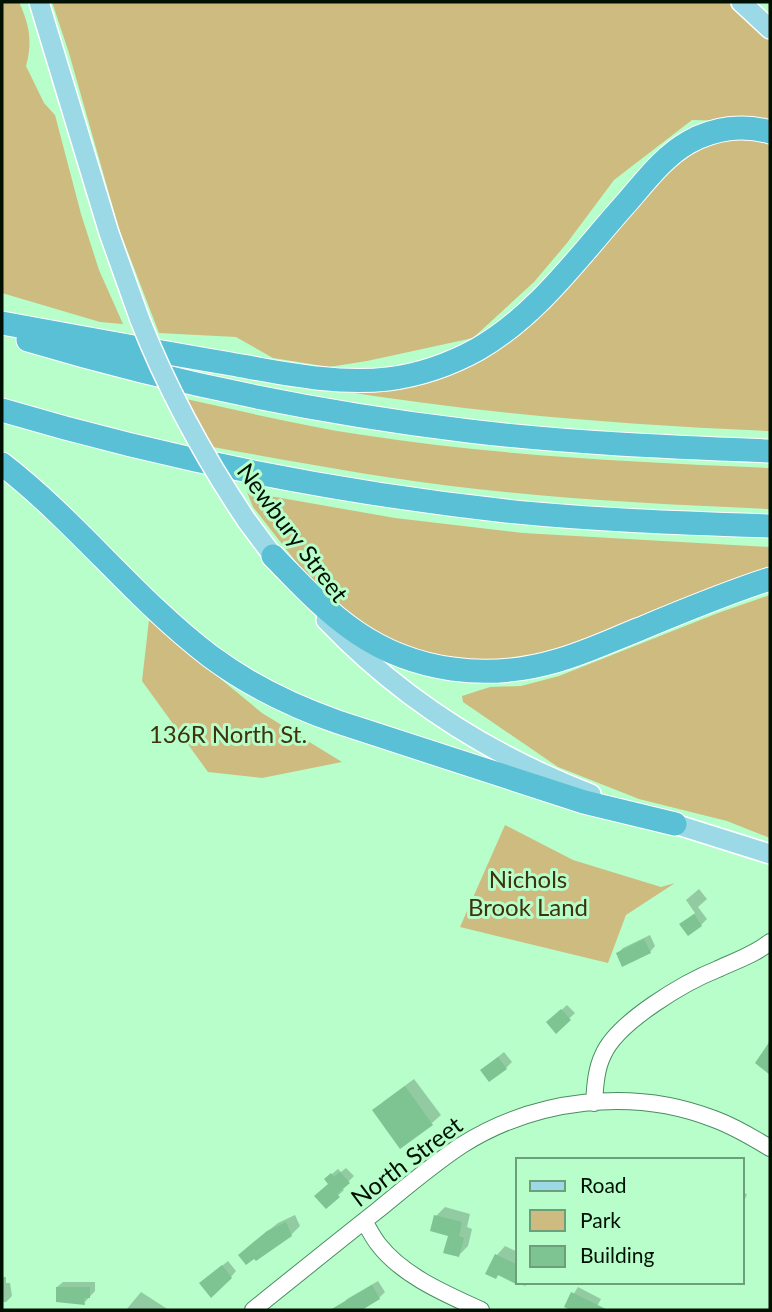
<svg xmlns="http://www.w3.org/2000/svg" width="772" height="1312" font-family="Lato,sans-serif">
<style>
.green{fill:#cdbb80}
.shadow{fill:#0003}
.building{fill:#7ec392}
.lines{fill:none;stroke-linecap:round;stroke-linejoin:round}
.minor-casing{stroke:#4a8d60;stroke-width:18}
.major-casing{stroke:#fff;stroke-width:22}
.highway-casing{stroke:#fff;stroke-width:25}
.minor{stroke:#fff;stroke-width:16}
.major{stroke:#9bd9e6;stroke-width:19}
.highway{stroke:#59c0d5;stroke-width:23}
.major-bridge-casing{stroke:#fff;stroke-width:22;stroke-linecap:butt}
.major-bridge{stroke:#9bd9e6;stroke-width:19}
.labels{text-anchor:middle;stroke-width:6;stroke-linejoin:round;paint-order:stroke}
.street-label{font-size:24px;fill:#001103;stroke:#b7fecb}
.park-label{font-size:24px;fill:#3e330a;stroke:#b7fecb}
</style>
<rect width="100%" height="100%" fill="#b7fecb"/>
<path class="green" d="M2,2H19C29,24 33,41 26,66L44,103L55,115L81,214L99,270L123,324L100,322L2,293Z
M52,2H732L743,10L770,41V122L692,120L614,180L567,243L534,282L473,338L367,361L329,367L273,358L236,337L159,333L119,229L69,53Z
M725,136L770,137V431C623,425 474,413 329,389L447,373L673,160Z
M186,399C245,412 303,426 363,435C498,456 634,462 770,468V509C672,505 574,500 477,489C388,479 301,463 213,447Z
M247,492L395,518L523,533L770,547V572L562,651L480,665L426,655L372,633L318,590L253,507Z
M770,595V838L727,821L639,799L558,767L463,702L462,696L490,687L521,686L559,676L718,613Z
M149,620L262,713L342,762L262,778L208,772L142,681Z
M505,825L573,860L661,887L675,883L626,915L608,963L460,927Z"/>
<path class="shadow" d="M699,889L707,899L698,907L707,919L701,925L682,924L695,913L686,900Z
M650,935L655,946L650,952L618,953L623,948Z
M567,1005L575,1013L556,1031L548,1022Z
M504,1052L512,1062L506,1068L488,1065Z
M414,1079L441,1115L432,1123L383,1102Z
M346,1168L354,1176L342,1188L344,1190L326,1207L332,1174L338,1169L341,1172Z
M742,1193L747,1194L742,1207Z
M445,1207L470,1214L467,1227L472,1229L468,1246L459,1255L450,1235L436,1216Z
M295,1215L300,1226L291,1235L249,1246L278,1223Z
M505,1246L518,1252V1282H529L525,1286L499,1274L496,1277L488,1273L497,1255Z
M228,1261L236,1271L231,1277L207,1278Z
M2,1277H6V1283H10L12,1296L6,1302H2Z
M378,1281L385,1292L379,1298L359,1310H345L342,1305L347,1299Z
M63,1282H95V1291L84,1303L57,1287Z
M578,1287L601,1299L595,1310H575L566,1306Z
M141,1292L169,1310H126Z"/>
<path class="building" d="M694,914L702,926L688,936L679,924Z
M644,939L651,953L622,967L616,953Z
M561,1009L571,1020L556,1034L546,1022Z
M770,1041V1075L755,1063Z
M498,1057L507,1069L489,1082L480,1070Z
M405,1086L433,1125L400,1149L372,1110Z
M340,1172L350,1183L337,1194L340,1197L326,1209L314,1196L328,1184L324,1179L331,1173L334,1177Z
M434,1215L462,1222L459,1236L464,1238L459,1257L443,1253L448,1236L430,1231Z
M286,1222L292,1236L256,1261L254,1259L246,1265L238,1255L267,1231Z
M495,1254L518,1265V1285L498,1275L496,1279L485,1274Z
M222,1265L232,1278L211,1298L199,1283Z
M372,1285L380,1299L362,1310H330Z
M56,1287H90V1298H84L85,1305L56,1302Z
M571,1292L608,1310H571L564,1307Z"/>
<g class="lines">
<defs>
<path id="minor" d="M594,1103C595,1087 596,1069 603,1055C617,1022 685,982 718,969C737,960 754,955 770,942
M364,1221C369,1229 373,1238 379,1245C403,1276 446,1294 481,1310
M253,1310C294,1277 336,1243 378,1210C405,1188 433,1164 462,1145C535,1099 632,1087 714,1119C733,1126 752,1137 770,1148"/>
<path id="major" d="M39,2L109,233L140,320
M741,2L770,29
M247,521L282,568
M326,620C401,699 490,755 591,794
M662,820L770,854"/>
<path id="highway" d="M2,323C78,337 154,351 231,364C282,373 336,385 388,379C420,375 451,364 478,349C539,314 582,252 628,201C646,180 664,156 689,142C714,128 743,124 770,132
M28,340C172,383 320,413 469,431C569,443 670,447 770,451
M2,410C167,459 335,492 506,511C593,520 682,523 770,526
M2,464C77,522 135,599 210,656C249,685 292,706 338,722L584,802L675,824
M273,556C299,583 325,611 356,632C414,672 488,681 556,661C585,653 612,640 640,629C683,611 726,593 770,579"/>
</defs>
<use href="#minor" class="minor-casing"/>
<use href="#major" class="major-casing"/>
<use href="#highway" class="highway-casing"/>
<use href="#minor" class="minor"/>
<use href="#major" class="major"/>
<use href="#highway" class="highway"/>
<defs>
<path id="major-bridge" d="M140,320C168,391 204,457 247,521"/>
</defs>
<use href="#major-bridge" class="major-bridge-casing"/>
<use href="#major-bridge" class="major-bridge"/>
</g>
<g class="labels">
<g class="street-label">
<text transform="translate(292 533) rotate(53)" y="8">Newbury Street</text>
<text transform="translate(407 1162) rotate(-37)" y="8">North Street</text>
</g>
<g class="park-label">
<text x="228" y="743">136R North St.</text>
<text x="528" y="888">Nichols<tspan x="528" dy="28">Brook Land</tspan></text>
</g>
</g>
<rect width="772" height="1312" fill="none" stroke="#001103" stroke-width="7"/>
<rect x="516" y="1158" width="228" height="126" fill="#b7fecb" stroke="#6e9f7b" stroke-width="2"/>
<rect x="530" y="1181" width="35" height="10" fill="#9bd9e6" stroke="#6e9f7b" stroke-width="2"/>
<text x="580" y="1193" font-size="21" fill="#001103">Road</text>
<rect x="530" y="1210" width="35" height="21" fill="#cdbb80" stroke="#6e9f7b" stroke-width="2"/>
<text x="580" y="1228" font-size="21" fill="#001103">Park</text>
<rect x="530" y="1246" width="35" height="21" fill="#7ec392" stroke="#6e9f7b" stroke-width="2"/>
<text x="580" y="1263" font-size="21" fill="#001103">Building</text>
</svg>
